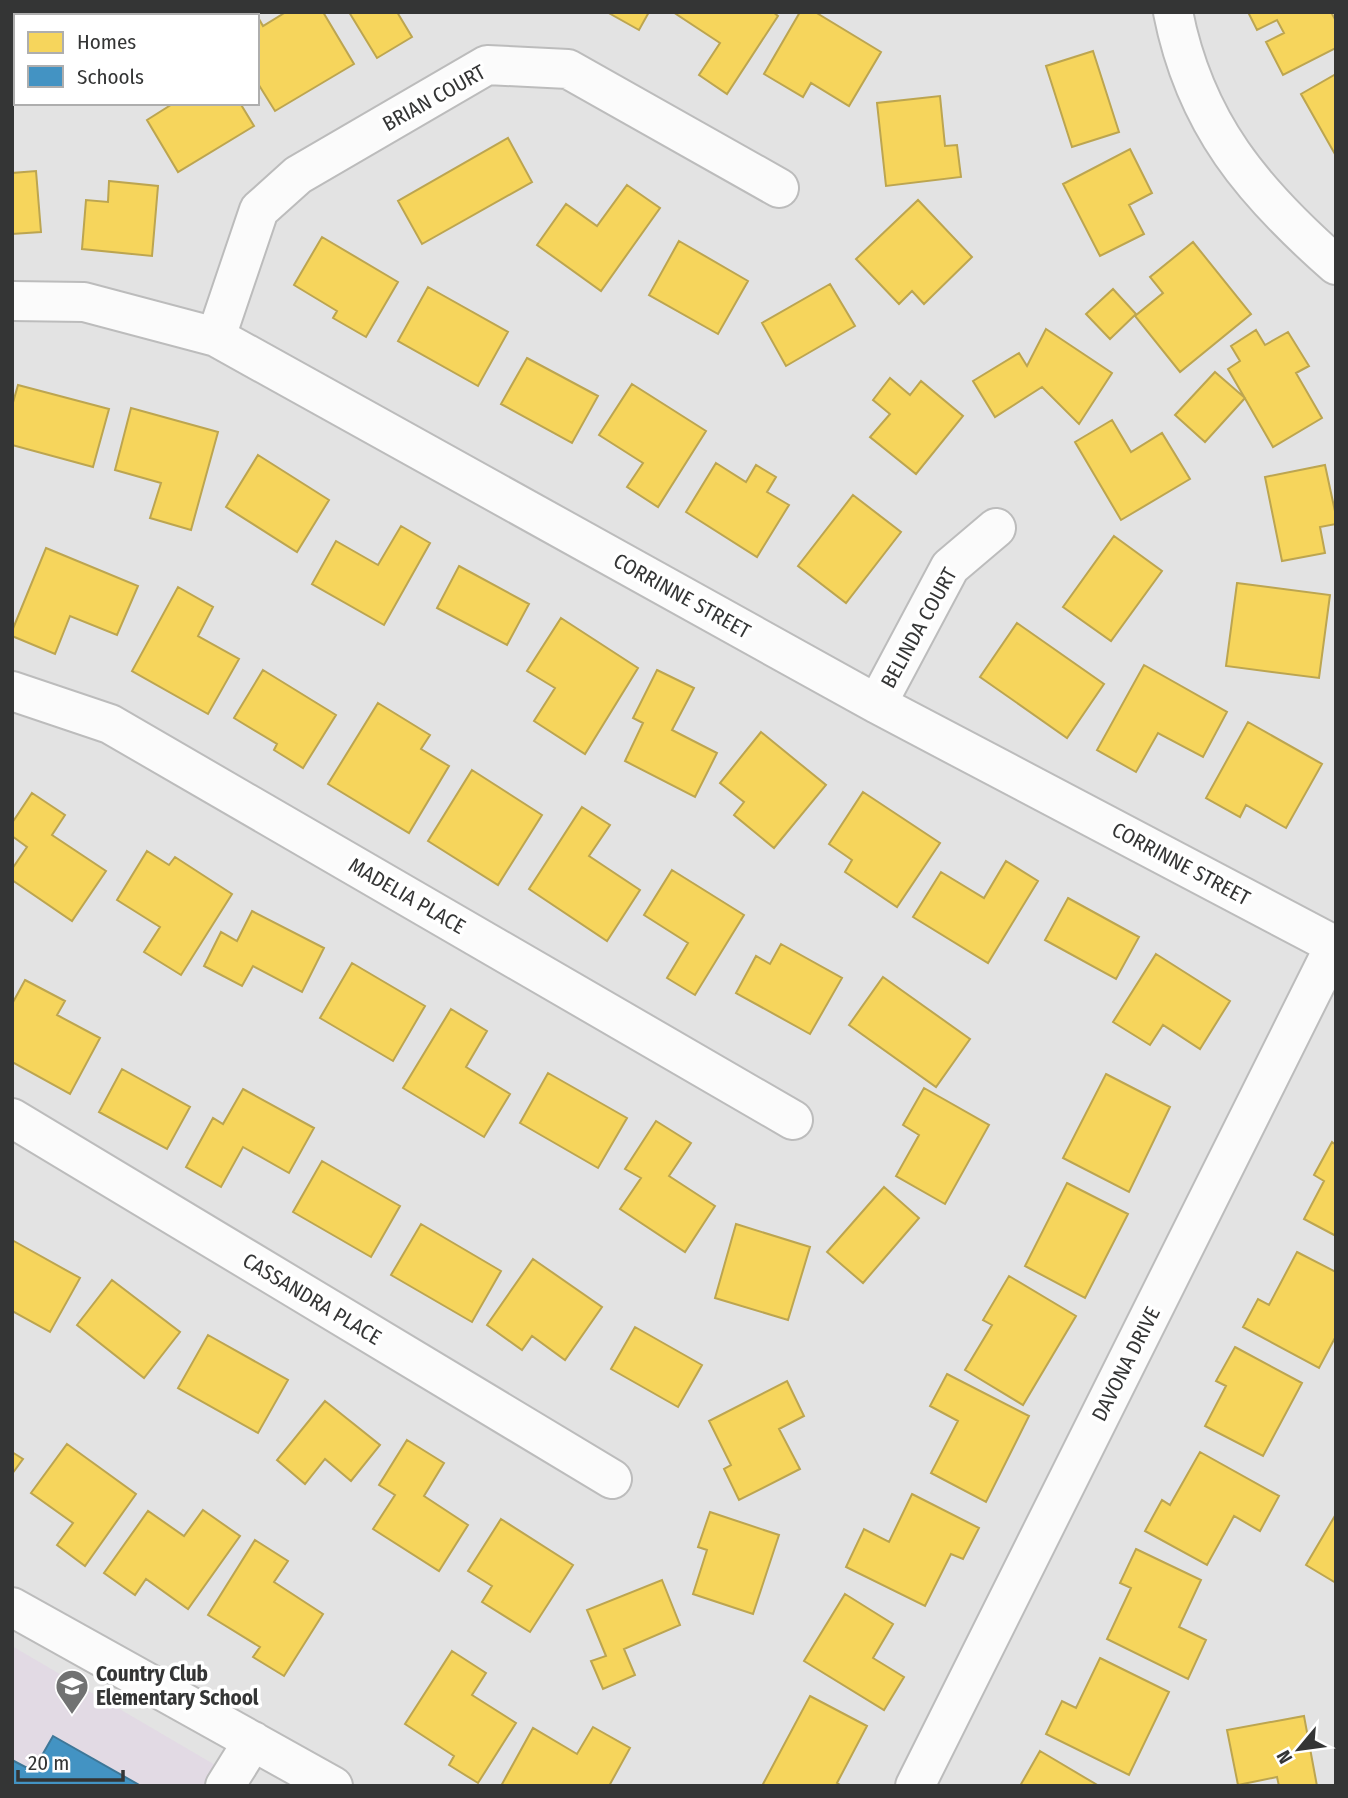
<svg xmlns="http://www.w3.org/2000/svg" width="1348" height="1798" font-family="'Fira Sans Condensed',sans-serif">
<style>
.education{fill:#e2dae4}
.homes{fill:#f6d55c;stroke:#bca550;stroke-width:2}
.schools{fill:#4393c3;stroke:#3e7798;stroke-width:2}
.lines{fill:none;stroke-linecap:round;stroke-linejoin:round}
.minor-casing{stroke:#bcbcbc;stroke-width:42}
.minor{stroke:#fbfbfb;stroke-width:38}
.labels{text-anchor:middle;stroke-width:7;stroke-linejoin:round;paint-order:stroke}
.street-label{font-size:21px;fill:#343535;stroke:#fff}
.poi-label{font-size:21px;font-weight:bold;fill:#343535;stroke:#fff;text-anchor:start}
</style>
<rect width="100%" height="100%" fill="#e3e3e3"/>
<path class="education" d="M12,1646L251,1786H12Z"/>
<path class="homes" d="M23,12H128L122,16H25Z
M241,12H255L263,26L286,12H323L354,64L275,111L257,82V16H235Z
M349,12H397L412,37L377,58Z
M607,12H649L639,30Z
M673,12H773L778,16L727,94L699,75L720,43Z
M800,12H815L881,52L849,106L811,83L803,97L764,74Z
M1248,12H1331L1336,21V48L1283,75L1266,42L1284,33L1277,20L1257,30Z
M1093,51L1119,132L1072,147L1046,66Z
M1336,74V156L1301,94Z
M940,96L945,146L957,145L961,177L886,186L877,103Z
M174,103H240L254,126L178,172L147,120Z
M508,138L532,182L422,244L398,201Z
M1130,149L1152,193L1129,205L1144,234L1100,256L1063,184Z
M36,171L41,232L12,234V173Z
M109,181L158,186L152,256L82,249L86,200L108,202Z
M627,185L660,208L601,291L537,245L566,204L597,226Z
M918,200L972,257L924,304L912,291L899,304L856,259Z
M322,237L398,282L366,337L333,318L337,311L294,285Z
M679,241L748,281L718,334L649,295Z
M1193,242L1251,314L1180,372L1135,316L1163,293L1150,277Z
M830,284L855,326L786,366L762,323Z
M428,287L508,332L478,386L398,341Z
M1113,289L1136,314L1110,339L1086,314Z
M1046,329L1112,373L1079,424L1042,387L995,417L973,381L1019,353L1027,366Z
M1256,330L1265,345L1288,332L1309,366L1296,373L1322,418L1273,447L1228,369L1240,361L1231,346Z
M527,358L598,396L572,443L501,404Z
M1215,372L1245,398L1205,442L1175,415Z
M890,378L910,395L921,381L963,416L916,474L870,437L890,414L873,400Z
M632,384L706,431L658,507L627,487L643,463L599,435Z
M18,385L109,409L93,467L12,445V406Z
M131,408L218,432L191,530L150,518L161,483L115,470Z
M1112,420L1131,452L1162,433L1190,479L1121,520L1075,442Z
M258,455L329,500L297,552L226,507Z
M716,463L746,482L756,465L776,477L767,492L789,505L757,557L686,512Z
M1325,465L1336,516V524L1320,527L1325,553L1282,561L1265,477Z
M853,495L901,532L846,603L798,566Z
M401,526L430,543L384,625L312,584L336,541L378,565Z
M1114,536L1162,571L1111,641L1063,607Z
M46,548L138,586L117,635L70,616L55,654L12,636V631Z
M459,566L529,604L507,645L437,608Z
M1237,583L1330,595L1319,678L1226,666Z
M178,587L213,607L198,636L239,659L208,714L132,671Z
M561,618L638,668L585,754L534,721L555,688L527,671Z
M1017,623L1104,684L1067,738L980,677Z
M1144,665L1227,712L1203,757L1158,733L1136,772L1097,750Z
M263,670L336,715L303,768L274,750L277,744L234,718Z
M657,670L694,688L672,730L717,753L695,797L625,761L643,723L633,718Z
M378,703L430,735L421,749L449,766L409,833L328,784Z
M1248,722L1322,764L1286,828L1246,805L1240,817L1206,798Z
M761,732L826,785L774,848L734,815L744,802L720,783Z
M472,770L542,815L498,885L428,841Z
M863,792L940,843L897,907L845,872L852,860L829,844Z
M32,793L65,815L52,835L106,871L72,921L12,880V869L27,847L12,836V823Z
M582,807L610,825L589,856L640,890L607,941L529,889Z
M147,851L169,865L175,857L232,894L181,975L144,952L160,927L117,900Z
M1006,861L1038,881L988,963L913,917L941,872L984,898Z
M672,870L744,915L695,995L667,978L688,943L644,915Z
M1068,898L1139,937L1116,979L1045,940Z
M252,911L324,948L302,992L253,966L242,986L204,966L221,932L237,941Z
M781,944L842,978L810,1034L736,993L756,956L770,964Z
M1156,954L1230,1001L1200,1049L1163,1025L1150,1045L1113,1022Z
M352,963L425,1006L393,1061L320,1018Z
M883,977L970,1039L936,1087L849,1025Z
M25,980L65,1001L57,1015L100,1038L70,1094L12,1062V1004Z
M451,1009L487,1031L466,1067L510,1094L484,1137L403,1088Z
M122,1069L190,1107L167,1149L99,1112Z
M548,1073L627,1118L598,1168L520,1123Z
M1106,1074L1170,1107L1129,1192L1063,1158Z
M924,1088L989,1125L945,1204L896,1176L919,1135L903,1125Z
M243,1089L314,1128L289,1173L243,1147L221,1187L186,1167L213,1118L223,1124Z
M656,1121L691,1143L669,1176L715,1206L685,1252L620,1209L641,1178L625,1169Z
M1332,1142L1336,1145V1236L1304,1219L1324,1181L1314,1175Z
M322,1161L400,1206L371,1257L293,1212Z
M1067,1183L1128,1214L1085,1298L1025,1266Z
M884,1187L919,1218L863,1283L827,1252Z
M421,1224L501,1271L472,1322L391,1275Z
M736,1224L810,1247L788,1320L715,1298Z
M12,1240L80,1278L50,1332L12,1311Z
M1297,1252L1336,1272V1336L1319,1368L1243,1327L1258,1299L1269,1305Z
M533,1259L602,1307L565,1360L532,1336L522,1350L487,1325Z
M1009,1276L1076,1316L1023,1405L965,1370L992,1325L983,1320Z
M112,1280L180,1332L144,1378L77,1325Z
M635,1327L702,1365L678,1407L611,1369Z
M208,1335L288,1380L258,1433L178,1388Z
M1235,1347L1302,1383L1263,1456L1205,1426L1226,1386L1216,1381Z
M947,1374L1029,1416L986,1502L931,1473L958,1421L930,1406Z
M787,1381L804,1416L779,1429L800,1469L739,1500L724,1469L731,1465L709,1421Z
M325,1401L380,1445L351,1481L325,1459L305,1484L277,1460Z
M407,1440L444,1463L424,1496L468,1525L439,1571L373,1529L395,1495L379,1485Z
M67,1444L136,1494L85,1566L57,1545L73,1523L31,1493Z
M12,1452L23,1459L12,1474Z
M1200,1452L1279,1496L1260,1531L1234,1516L1207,1565L1145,1531L1162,1500L1170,1505Z
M912,1494L979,1528L963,1559L951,1554L925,1606L846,1567L864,1529L889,1542Z
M203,1510L240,1536L188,1609L146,1579L135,1595L104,1573L148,1511L184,1536Z
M710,1512L779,1535L753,1614L693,1594L707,1550L698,1547Z
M1336,1514V1583L1306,1565Z
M501,1519L573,1565L530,1632L482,1602L492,1586L468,1571Z
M255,1540L288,1561L274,1582L323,1614L284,1676L253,1657L260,1647L208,1615Z
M1136,1549L1201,1580L1179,1627L1206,1640L1188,1679L1107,1639L1131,1588L1120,1583Z
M662,1580L680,1625L624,1649L635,1675L603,1689L591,1661L606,1656L587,1610Z
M845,1594L893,1624L873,1658L904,1677L884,1710L804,1661Z
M452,1651L486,1673L472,1695L516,1723L478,1783L449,1765L454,1756L405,1724Z
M1100,1658L1169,1692L1129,1775L1046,1734L1062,1701L1076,1708Z
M810,1696L867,1726L837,1783L842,1786H762Z
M1304,1716L1317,1786H1279L1277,1777L1238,1785L1227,1730Z
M593,1727L630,1748L609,1786H501L533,1728L577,1754Z
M1040,1751L1099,1786H1020Z"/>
<path class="schools" d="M53,1736L141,1786H12V1760L33,1771Z"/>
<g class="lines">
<defs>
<path id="minor" d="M1173,12C1195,124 1253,192 1336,265
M12,301L84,302L216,337L877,704L1336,946
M216,337L259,210L298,175L487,65L568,69L779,188
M12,691L110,724L793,1120
M877,704L950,567L996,528
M12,1118L612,1479
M12,1607L333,1786
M225,1786L253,1741
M915,1786L1336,943"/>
</defs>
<use href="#minor" class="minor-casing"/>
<use href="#minor" class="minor"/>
</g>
<defs>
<symbol id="school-pin" viewBox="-11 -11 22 30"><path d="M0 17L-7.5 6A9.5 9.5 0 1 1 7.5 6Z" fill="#717272" stroke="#fff"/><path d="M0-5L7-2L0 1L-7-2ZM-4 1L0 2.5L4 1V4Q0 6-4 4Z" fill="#fff"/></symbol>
</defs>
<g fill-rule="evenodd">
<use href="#school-pin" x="53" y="1667" width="38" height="52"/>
</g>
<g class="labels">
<g class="street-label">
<text transform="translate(434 98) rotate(-29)" y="7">BRIAN COURT</text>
<text transform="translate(682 596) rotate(29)" y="7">CORRINNE STREET</text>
<text transform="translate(919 628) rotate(-61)" y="7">BELINDA COURT</text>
<text transform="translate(1181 864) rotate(28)" y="7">CORRINNE STREET</text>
<text transform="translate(407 896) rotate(30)" y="7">MADELIA PLACE</text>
<text transform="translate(312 1299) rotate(31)" y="7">CASSANDRA PLACE</text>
<text transform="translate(1126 1364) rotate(-63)" y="7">DAVONA DRIVE</text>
</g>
<g class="poi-label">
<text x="96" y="1681">Country Club<tspan x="96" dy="24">Elementary School</tspan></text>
</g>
</g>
<rect width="1348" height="1798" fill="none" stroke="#343535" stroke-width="28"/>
<rect x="14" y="14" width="245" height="91" fill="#ffffff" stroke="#aeaeae" stroke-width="2"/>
<rect x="28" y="32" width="35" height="21" fill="#f6d55c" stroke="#aeaeae" stroke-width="2"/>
<text x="77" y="49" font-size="21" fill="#343535">Homes</text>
<rect x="28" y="66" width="35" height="21" fill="#4393c3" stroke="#aeaeae" stroke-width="2"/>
<text x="77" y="84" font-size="21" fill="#343535">Schools</text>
<g transform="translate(1299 1749) rotate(241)" stroke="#ffffff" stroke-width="5" paint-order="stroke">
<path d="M0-5L12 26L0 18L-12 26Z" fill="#343535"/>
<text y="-10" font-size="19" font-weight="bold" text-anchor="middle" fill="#343535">N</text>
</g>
<path d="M18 1770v10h105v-10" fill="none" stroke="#343535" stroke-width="3.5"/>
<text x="28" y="1770" font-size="21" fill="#343535" stroke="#ffffff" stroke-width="5" paint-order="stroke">20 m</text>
</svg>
